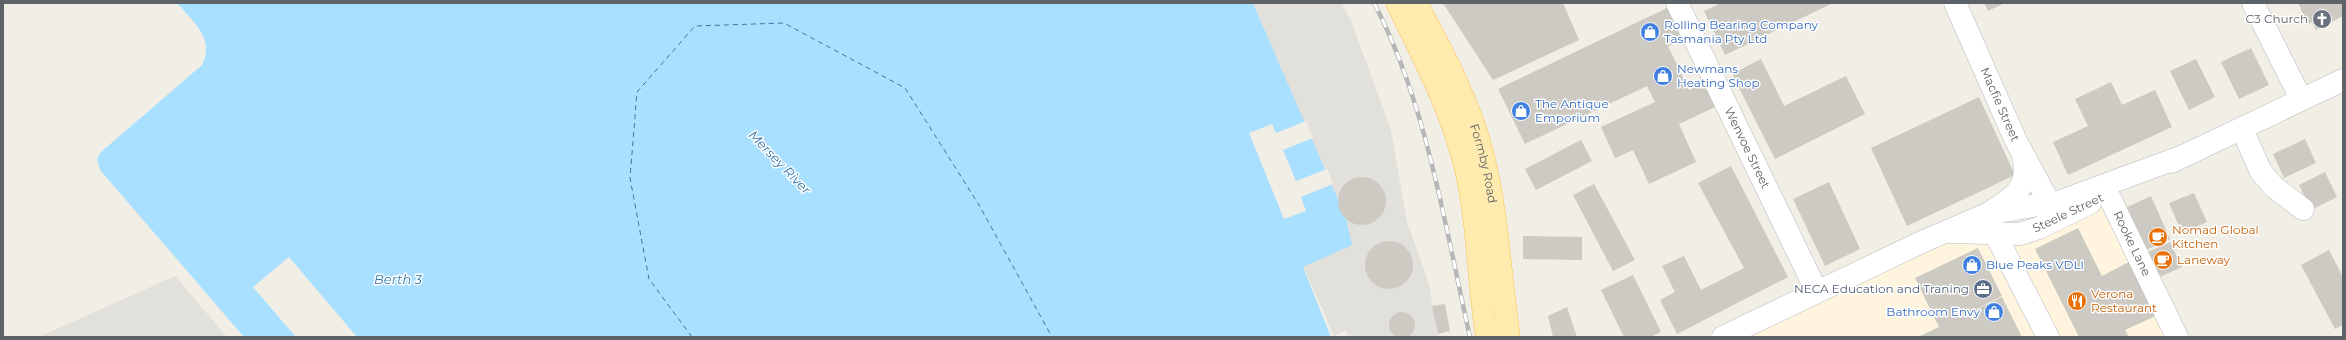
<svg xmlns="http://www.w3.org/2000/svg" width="2346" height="340" font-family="Montserrat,sans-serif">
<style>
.commercial{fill:#fff5de}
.industrial{fill:#e2e0db}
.water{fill:#a9e0ff}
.pier{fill:#f1eee6}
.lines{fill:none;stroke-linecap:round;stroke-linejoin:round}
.ferry{stroke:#3477ab;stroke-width:1;stroke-dasharray:5 4;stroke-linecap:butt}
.building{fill:#cdc9c3}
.minor-casing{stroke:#b7babe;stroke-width:23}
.major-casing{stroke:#ffc052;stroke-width:23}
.minor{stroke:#fff;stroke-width:22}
.major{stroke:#ffebae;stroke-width:22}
.rail-casing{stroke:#b5b6b7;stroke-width:4.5}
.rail{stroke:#fff;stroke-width:3;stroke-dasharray:9;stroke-linecap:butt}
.labels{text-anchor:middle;stroke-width:3;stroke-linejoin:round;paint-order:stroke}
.worship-label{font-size:12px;fill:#5b616d;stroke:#fff;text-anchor:end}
.shop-label{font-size:12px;fill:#366cbe;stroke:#fff;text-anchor:start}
.street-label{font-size:12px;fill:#5e6368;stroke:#fff}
.food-label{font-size:12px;fill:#c56008;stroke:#fff;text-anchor:start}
.service-label{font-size:12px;fill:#4e5e75;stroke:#fff;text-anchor:end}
.water-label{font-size:13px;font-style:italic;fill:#3477ab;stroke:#fff}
</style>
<rect width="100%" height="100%" fill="#f1eee6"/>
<path class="commercial" d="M2108,194L2177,337H1723L1944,232L1994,235Z"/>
<path class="industrial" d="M1243,3H1341L1350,18L1391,130L1407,222L1429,284L1438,337H1349L1346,330L1334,336L1243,129Z
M175,276L227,337H39Z"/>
<path class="water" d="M177,3H1253L1346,218L1352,245L1303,267L1331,337H244L100,170L97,159L101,152L202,65C215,38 194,23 177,3Z"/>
<path class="pier" d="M1306,121L1313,138L1283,150L1296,181L1327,169L1333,184L1301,197L1306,211L1284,219L1249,133L1272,124L1276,133Z
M289,257L357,337H296L253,287Z"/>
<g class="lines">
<path class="ferry" d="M692,337L649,279L630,178L637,92L695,26L784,23L905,88L979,205L1052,337"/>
</g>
<path class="building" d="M1443,3H1563L1579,40L1493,80Z
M1721,3H1833L1725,55L1704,11Z
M1984,3H2005L1988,11Z
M2298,3H2343V16L2316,30L2312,22L2308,24Z
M1667,8L1682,40L1668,46L1689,90L1704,83L1715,107L1679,124L1696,162L1649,184L1633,150L1615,158L1601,127L1655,102L1647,86L1525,144L1498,89Z
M2251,48L2269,85L2239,99L2221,62Z
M1761,59L1784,106L1846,76L1865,114L1775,159L1732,74Z
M2196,59L2215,97L2189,110L2170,71Z
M2111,82L2122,105L2155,90L2172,127L2068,175L2053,142L2088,126L2075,99Z
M1979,97L2015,175L1907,226L1871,148Z
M2305,139L2316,163L2284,178L2273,154Z
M1581,140L1592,161L1536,190L1525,169Z
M1731,166L1788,277L1677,334L1660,300L1675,292L1662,266L1684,256L1701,290L1744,268L1698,183Z
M2325,172L2337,197L2311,210L2299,185Z
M1338 201a24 24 0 1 1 48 0a24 24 0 1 1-48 0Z
M1829,182L1860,249L1825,266L1793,199Z
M1594,184L1635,260L1613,271L1573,195Z
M2194,193L2207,222L2182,233L2169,203Z
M2151,196L2170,239L2144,251L2123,209Z
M2078,228L2102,276L2131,261L2158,315L2125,330L2129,337H2079L2035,249Z
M1523,236L1582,237V260L1523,259Z
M1365 265a24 24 0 1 1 48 0a24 24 0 1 1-48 0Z
M2170,242L2182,267L2155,279L2144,254Z
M1978,248L2002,296L1962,316L2002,297L2022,337H1918L1939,327L1915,278Z
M2329,250L2343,277V325L2335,329L2301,265Z
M1633,275L1661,332L1650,337H1624L1601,290Z
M1445,304L1450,331L1438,334L1432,306Z
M1567,307L1577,337H1553L1548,316Z
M1389 325a13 13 0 1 1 26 0a13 13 0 1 1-26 0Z"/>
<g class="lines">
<defs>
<g id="minor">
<path id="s1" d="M1677,3L1817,292"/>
<path id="s2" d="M1955,3L2016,141L2050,204"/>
<path d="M2253,3L2301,99"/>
<path d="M2242,129L2261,172L2274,187L2303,209"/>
<path d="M2171,162L2343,80"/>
<path id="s3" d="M2108,194L2177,337"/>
<path d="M1992,211C2016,196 2030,186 2023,156"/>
<path d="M1990,224L2048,337"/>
<path d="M1951,232L2020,234L2039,228L2090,203"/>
<path d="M1723,337L1924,241L1987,214L2061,201L2183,156"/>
</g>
<g id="major">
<path d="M1397,3C1424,58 1454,114 1467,174C1479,228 1478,283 1487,337"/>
<path id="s4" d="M1416,3C1442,51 1470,103 1483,156C1498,215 1500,277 1509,337"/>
</g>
</defs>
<use href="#minor" class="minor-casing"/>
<use href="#major" class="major-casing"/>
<use href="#minor" class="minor"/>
<use href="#major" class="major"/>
<defs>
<path id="rail" d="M1374,3C1427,104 1445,227 1470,337"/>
</defs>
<use href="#rail" class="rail-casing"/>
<use href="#rail" class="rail"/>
</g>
<defs>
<symbol id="church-disc" viewBox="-11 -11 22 22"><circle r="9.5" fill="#6b7280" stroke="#fff"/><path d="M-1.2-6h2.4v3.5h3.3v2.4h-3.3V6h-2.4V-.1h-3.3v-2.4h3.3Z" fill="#fff"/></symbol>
<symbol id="shop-disc" viewBox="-11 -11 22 22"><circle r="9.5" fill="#3f7fe0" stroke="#fff"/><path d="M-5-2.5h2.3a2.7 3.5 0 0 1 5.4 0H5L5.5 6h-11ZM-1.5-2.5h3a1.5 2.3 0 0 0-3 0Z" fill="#fff"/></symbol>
<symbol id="cafe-disc" viewBox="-11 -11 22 22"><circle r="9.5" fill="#e8710a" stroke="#fff"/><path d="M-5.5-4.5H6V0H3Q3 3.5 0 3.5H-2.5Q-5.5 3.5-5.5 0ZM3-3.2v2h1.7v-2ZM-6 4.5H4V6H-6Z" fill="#fff"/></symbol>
<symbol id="office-disc" viewBox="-11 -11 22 22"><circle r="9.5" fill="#5c6f8a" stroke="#fff"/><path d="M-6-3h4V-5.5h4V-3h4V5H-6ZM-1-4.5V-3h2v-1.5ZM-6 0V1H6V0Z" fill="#fff"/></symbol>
<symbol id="restaurant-disc" viewBox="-11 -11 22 22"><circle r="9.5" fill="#e8710a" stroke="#fff"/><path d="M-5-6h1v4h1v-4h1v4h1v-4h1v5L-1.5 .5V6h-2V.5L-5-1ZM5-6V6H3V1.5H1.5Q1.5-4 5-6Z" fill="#fff"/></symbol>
</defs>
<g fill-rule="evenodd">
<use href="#church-disc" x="2311" y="8" width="22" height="22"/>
<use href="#shop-disc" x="1639" y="21" width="22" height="22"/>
<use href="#shop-disc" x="1652" y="65" width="22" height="22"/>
<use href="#shop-disc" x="1510" y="100" width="22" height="22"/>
<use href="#cafe-disc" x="2147" y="226" width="22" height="22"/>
<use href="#cafe-disc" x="2152" y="249" width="22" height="22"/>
<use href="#shop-disc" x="1961" y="254" width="22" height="22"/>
<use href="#office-disc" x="1972" y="278" width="22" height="22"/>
<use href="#restaurant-disc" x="2066" y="290" width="22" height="22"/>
<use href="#shop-disc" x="1983" y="301" width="22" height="22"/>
</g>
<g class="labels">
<g class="worship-label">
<text x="2308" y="23">C3 Church</text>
</g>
<g class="shop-label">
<text x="1664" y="29">Rolling Bearing Company<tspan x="1664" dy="14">Tasmania Pty Ltd</tspan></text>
<text x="1677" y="73">Newmans<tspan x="1677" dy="14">Heating Shop</tspan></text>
<text x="1535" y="108">The Antique<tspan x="1535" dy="14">Emporium</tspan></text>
<text x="1986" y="269">Blue Peaks VDLl</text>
<text x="1980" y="316" text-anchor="end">Bathroom Envy</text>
</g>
<g class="street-label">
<text dy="4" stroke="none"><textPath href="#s2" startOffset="111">Macfie Street</textPath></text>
<text dy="4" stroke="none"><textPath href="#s1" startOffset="161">Wenvoe Street</textPath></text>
<text dy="4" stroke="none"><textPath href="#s4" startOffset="175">Formby Road</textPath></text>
<text transform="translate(2068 213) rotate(-25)" y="4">Steele Street</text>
<text dy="4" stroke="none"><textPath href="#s3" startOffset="55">Rooke Lane</textPath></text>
</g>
<g class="food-label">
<text x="2172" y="234">Nomad Global<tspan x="2172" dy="14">Kitchen</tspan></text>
<text x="2177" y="264">Laneway</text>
<text x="2091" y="298">Verona<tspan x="2091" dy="14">Restaurant</tspan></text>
</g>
<g class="service-label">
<text x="1969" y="293">NECA Education and Traning</text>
</g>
<g class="water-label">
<text transform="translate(780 162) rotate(46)" y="5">Mersey River</text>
<text x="398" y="284">Berth 3</text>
</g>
</g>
<rect width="2346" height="340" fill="none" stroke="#5e6368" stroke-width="8"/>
</svg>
